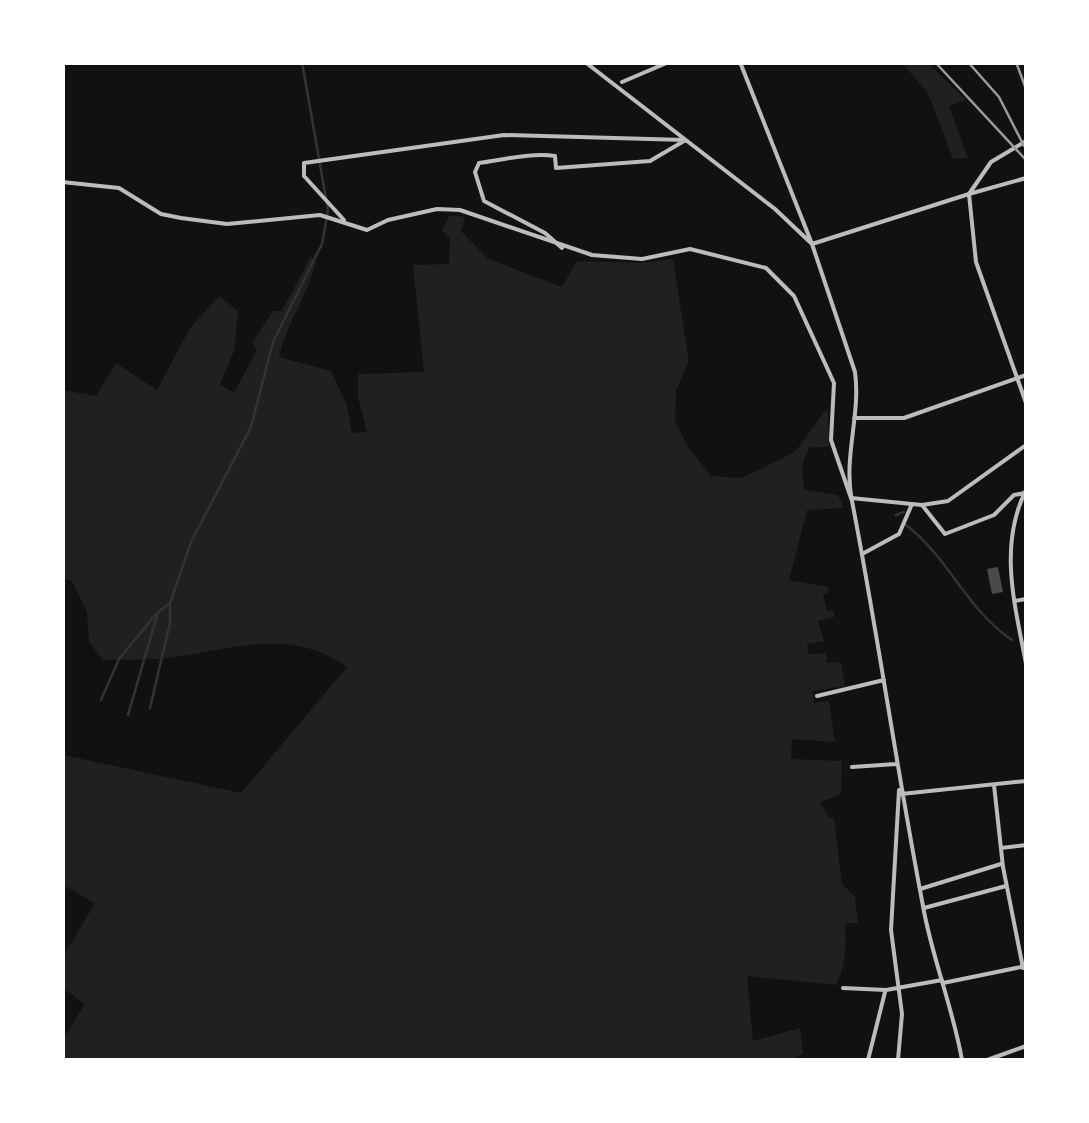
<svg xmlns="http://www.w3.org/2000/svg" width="1089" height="1123" font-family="Arial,sans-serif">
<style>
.green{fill:#202020}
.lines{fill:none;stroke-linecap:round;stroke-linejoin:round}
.stream{stroke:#333;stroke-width:2.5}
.building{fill:#4a4a4a}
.minor{stroke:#bcbcbc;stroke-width:4}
.tertiary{stroke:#bcbcbc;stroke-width:4}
.rail{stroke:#9a9a9a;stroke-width:2.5}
</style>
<rect width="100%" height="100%" fill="#111"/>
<path class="green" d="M902,63H928L966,100L949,106L968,158L953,159L928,93Z
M450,215L465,217L461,231L488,259L562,287L577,261L640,263L673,259L689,362L676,390L675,421L688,447L711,476L742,478L795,452L828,407L829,447H810C802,462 800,473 805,490L838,495L844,508L807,510L789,580L828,587L829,592L823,594L827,611L834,610V617L818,621L824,641L807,644L809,654L826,653L827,663L841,662L845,686L813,691L814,703L829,701L835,742L792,739L791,759L842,761L841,794L820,802L829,817L834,818L842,884L855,897L858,923H845C846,945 846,966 836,985L747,976L753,1041L800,1028L803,1054L787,1060H63L62,1041L85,1004L63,988V957L95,903L63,885V755L241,793L347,667C293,628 234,648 174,657C151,661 126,659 103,660L89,642L87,612L72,581L63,578V390L96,396L116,363L157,390L190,328L219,296L238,311L234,351L220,384L234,393L257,350L252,343L273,311H282L311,256L316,260C309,294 287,322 279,357L331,371L346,403L352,433L367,432L358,397V374L424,372L413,265L449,264L450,239L442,230Z"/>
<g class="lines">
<path class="stream" d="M896,515L904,512
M906,525C949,558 967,610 1012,640
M101,700L119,659L156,614
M150,708L170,623V603L191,542L251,427L273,342L322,244L328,210L302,62
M128,715L158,612L169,604"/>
</g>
<path class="building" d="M998,567L1003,592L992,594L987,569Z"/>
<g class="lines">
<path class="minor" d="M585,62L775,209L812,244L855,372C861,415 843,457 852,501C878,635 897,771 923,906C932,958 953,1008 962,1060
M622,82L669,62
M969,194L991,162L1026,141
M969,194L1026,178
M344,220L304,176V163L504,135L685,140
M562,248L545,233L484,201L475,172L479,163C502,160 533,152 555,156L556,168L650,161L684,141
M854,418H904L1026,375
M922,505L945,534L994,515L1014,495L1025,493
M864,553L899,534L912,504
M1015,601L1026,599
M817,696L884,680
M852,767L896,764
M994,785L1003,867L1023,968
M901,794L1026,781
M1001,848L1026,845
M920,889L1001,864
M924,908L1006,886
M943,983L1026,966
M843,988L886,990L942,980
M868,1060L885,992
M898,1060L902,1014L891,930L899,790
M987,1060L1026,1046"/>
<path class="tertiary" d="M740,62L812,244L969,194L976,262L1026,403
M62,182L119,188L161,214L181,218L227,224L320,215L367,230L388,220L437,209L460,210L592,255L642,259L690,249L766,268L794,296L834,383L831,440L851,498L922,505L948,501L1026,445
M1026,490C998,546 1015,605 1026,664"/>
<path class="rail" d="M935,62L1026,160
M968,62L999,97L1024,146
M1016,62L1026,89"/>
</g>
<rect width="1089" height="1123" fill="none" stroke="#ffffff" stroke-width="130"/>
</svg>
